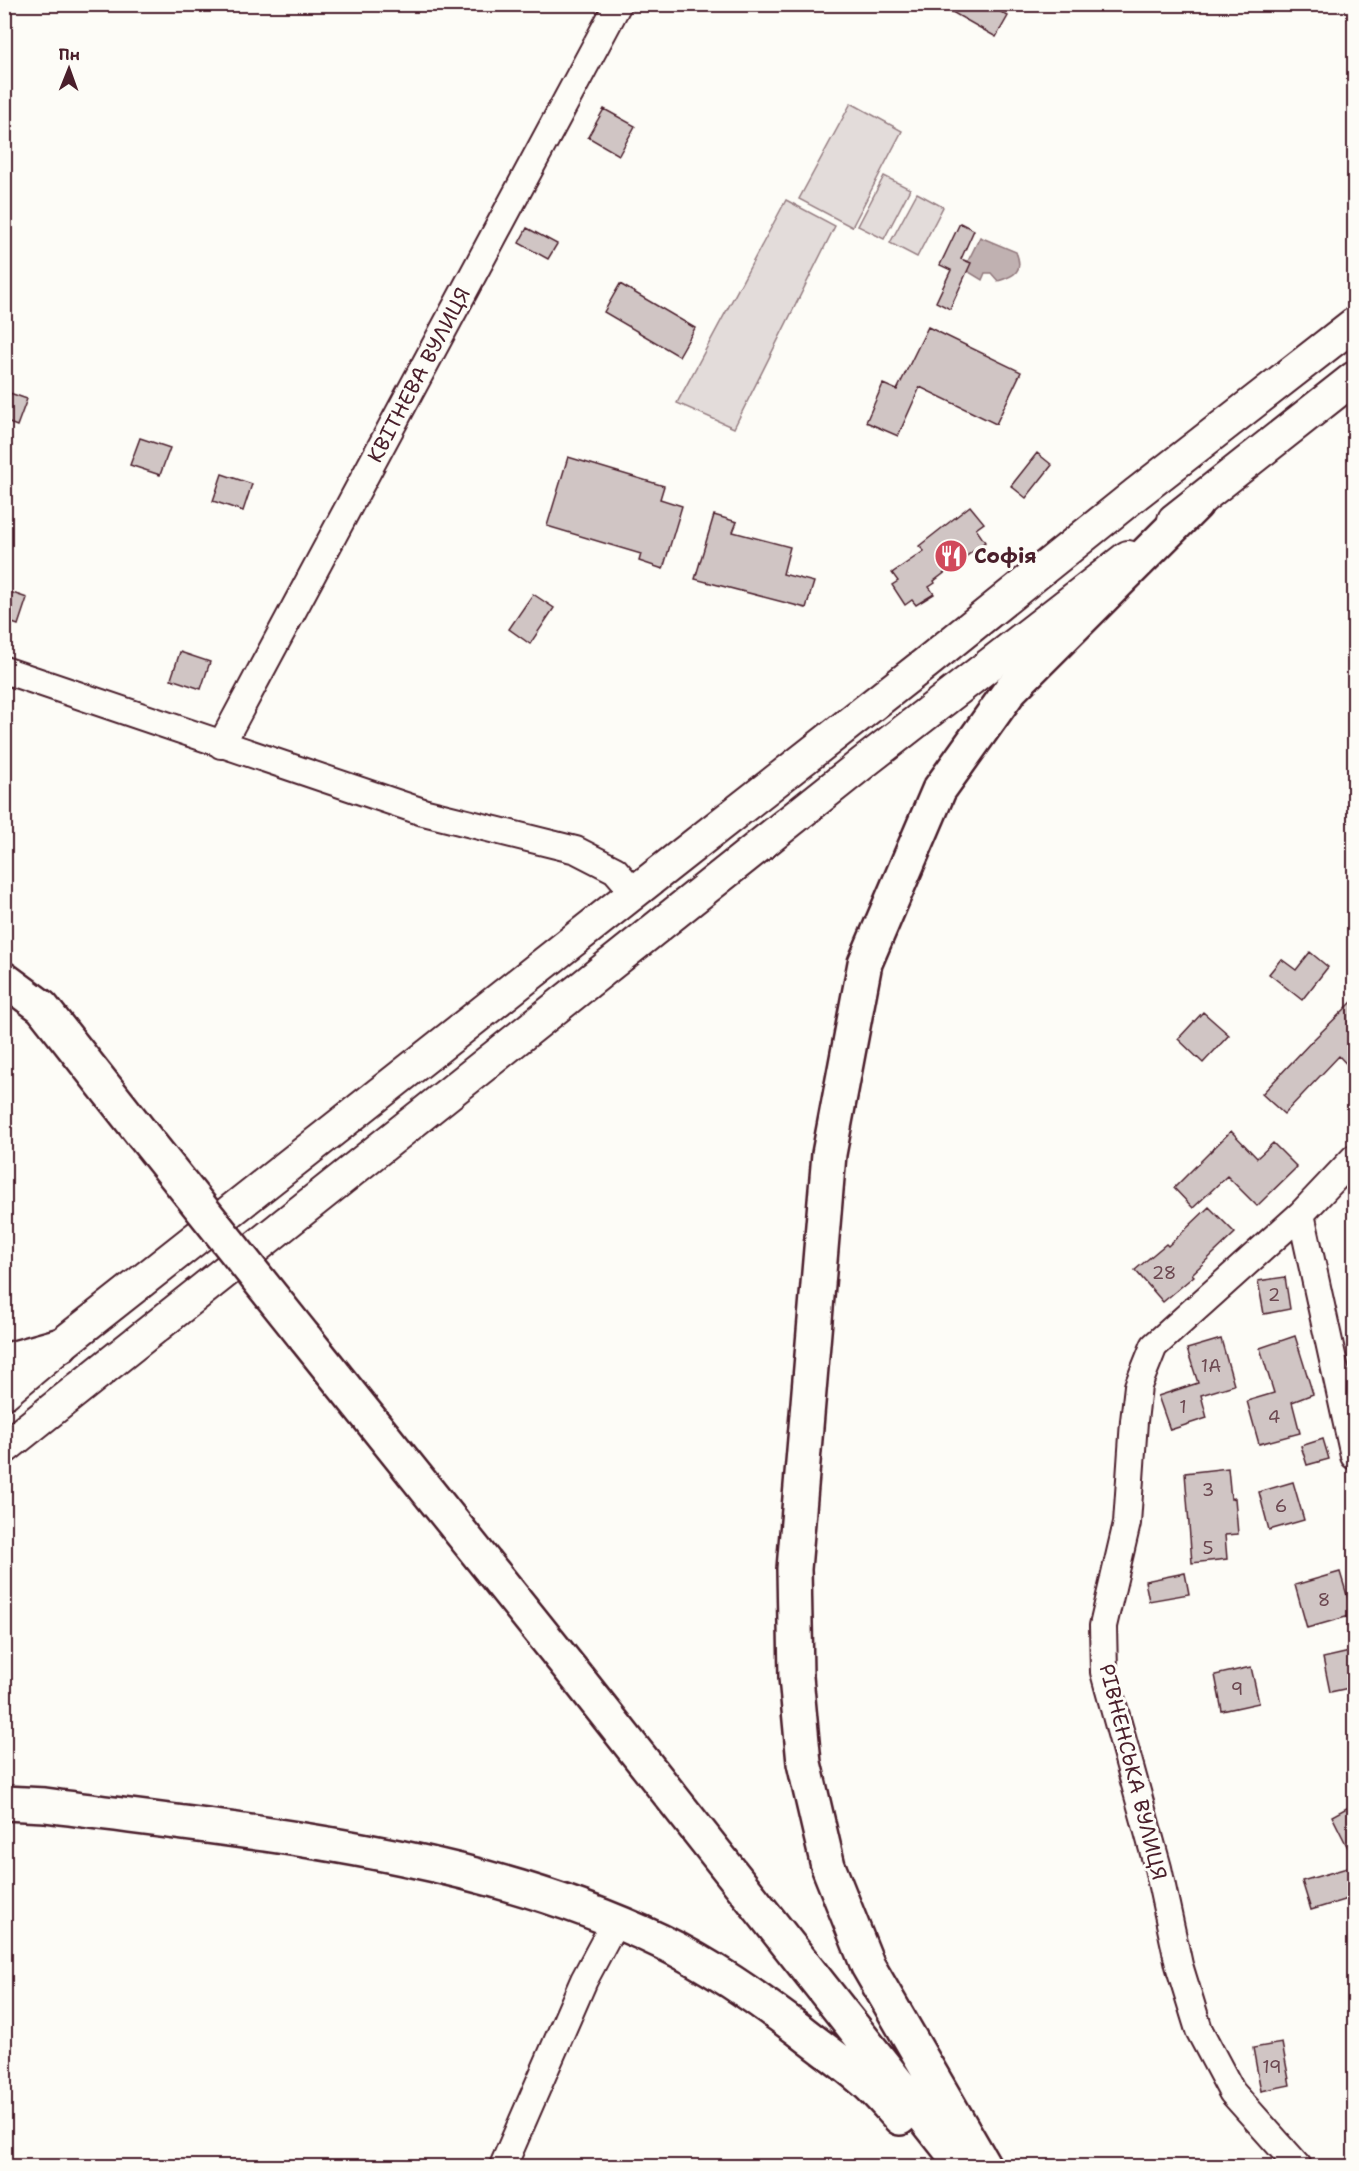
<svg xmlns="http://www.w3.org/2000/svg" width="1359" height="2171" font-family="'Shantell Sans',sans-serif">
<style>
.green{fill:#e3dcda;stroke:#967e82;stroke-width:1.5}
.water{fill:#c0b1b1;stroke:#91777b;stroke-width:1.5}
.building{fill:#d0c5c4;stroke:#4a1f2b;stroke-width:1.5}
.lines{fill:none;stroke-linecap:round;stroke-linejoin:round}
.minor-casing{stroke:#4a1f2b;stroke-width:30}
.major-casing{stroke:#4a1f2b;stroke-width:36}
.highway-casing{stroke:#4a1f2b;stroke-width:38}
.minor{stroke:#fdfcf7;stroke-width:26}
.major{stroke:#fdfcf7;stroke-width:32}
.highway{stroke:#fdfcf7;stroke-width:33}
.highway-bridge-casing{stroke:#4a1f2b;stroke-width:38;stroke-linecap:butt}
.highway-bridge{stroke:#fdfcf7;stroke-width:33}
.labels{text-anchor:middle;stroke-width:6;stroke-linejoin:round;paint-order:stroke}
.number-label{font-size:18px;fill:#6c4851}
.street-label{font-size:21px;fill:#4a1f2b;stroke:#fdfcf7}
.poi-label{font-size:21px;font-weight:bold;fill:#4a1f2b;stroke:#fdfcf7;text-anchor:start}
</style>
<rect width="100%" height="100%" fill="#fdfcf7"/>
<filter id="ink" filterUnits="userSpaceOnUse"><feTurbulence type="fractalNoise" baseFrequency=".0167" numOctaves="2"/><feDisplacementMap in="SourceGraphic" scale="12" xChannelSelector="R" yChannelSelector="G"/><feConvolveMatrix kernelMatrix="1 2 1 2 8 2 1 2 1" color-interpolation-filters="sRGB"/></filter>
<g filter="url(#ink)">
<path class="green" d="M851,103L902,131L852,227L799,199Z
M884,176L910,189L884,239L858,226Z
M917,193L943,207L917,257L890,243Z
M786,200L835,226L734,428L677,403Z"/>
<path class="water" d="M980,237L1016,252C1024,271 1015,276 998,281L991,273H985L982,280L964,269Z"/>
<path class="building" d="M938,4H987L1008,16L996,37Z
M604,109L635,126L619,155L588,137Z
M960,223L974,230L961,259L971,263L950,309L936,302L951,270L940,265Z
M527,228L557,244L548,259L519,243Z
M620,284L695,328L679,356L604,312Z
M928,327L1021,372L996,424L920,387L898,436L866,422L883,384L897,390Z
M4,391L27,399L17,426L4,421Z
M140,438L170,448L160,475L130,465Z
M1037,453L1052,465L1026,498L1011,486Z
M568,457L664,486L660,499L682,506L663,569L639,561L641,554L547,526Z
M222,474L252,484L243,511L213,501Z
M970,506L984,523L976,529L985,542L934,581L935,583L929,587L934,594L916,605L912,600L905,605L892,585L898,581L892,573L924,551L919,546Z
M714,515L737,522L733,532L790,547L783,574L814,582L806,608L695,579Z
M4,590L27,598L18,625L4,620Z
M533,594L554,608L530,644L509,629Z
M180,652L210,662L201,689L171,679Z
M1310,952L1328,967L1302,1000L1269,974L1281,959L1296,970Z
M1354,1000V1072L1339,1056L1284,1114L1262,1094L1311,1042Z
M1203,1012L1229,1035L1203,1063L1178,1039Z
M1231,1131L1257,1158L1273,1143L1297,1167L1257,1206L1227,1176L1193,1208L1174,1188Z
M1209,1207L1235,1233L1192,1274L1194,1276L1163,1302L1135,1270L1166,1244L1168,1246Z
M1285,1277L1290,1309L1264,1314L1258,1281Z
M1295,1336L1313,1394L1292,1402L1300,1433L1259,1444L1247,1401L1274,1393L1260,1348Z
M1221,1339L1234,1385L1201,1395L1207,1418L1170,1430L1158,1396L1198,1383L1187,1349Z
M1323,1439L1329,1459L1307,1465L1301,1446Z
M1228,1468L1231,1499L1235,1498L1238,1534L1225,1535L1227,1559L1192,1563L1185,1473Z
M1293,1482L1304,1520L1269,1530L1259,1492Z
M1340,1572L1353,1615L1307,1628L1295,1585Z
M1185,1573L1189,1594L1149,1601L1145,1581Z
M1354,1651V1687L1330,1692L1323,1658Z
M1251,1667L1259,1703L1222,1711L1215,1675Z
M1354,1804V1860L1332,1816Z
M1354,1866V1897L1311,1910L1302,1881Z
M1282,2043L1290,2085L1261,2091L1253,2048Z"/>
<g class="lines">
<defs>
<path id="minor" d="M4,670L423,812L576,850L615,870L634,892
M221,745L618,4
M1301,1214L1354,1456
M503,2166L584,1980L615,1922
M1298,2166L1232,2092L1199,2030L1179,1965L1158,1868L1104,1672L1103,1626L1127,1523L1134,1421L1138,1386L1154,1346L1301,1214L1354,1158"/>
<path id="major" d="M1174,520L1354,378
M4,1393L61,1345L674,861L926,663L1136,494L1354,324
M4,1448L863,763L1128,557"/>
<path id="highway" d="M4,979L42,1007L142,1134
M305,1338L576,1676L963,2166
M4,1361L61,1345
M4,1803L45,1805C252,1833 469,1850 660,1941C710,1965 754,1996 798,2029C819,2046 841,2061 861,2078C875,2089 888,2105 900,2118
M984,2166L868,1966L828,1866L804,1763L796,1677L794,1569L829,1154L865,963L939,790L1011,689L1196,504"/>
</defs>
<use href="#minor" class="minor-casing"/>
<use href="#major" class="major-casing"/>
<use href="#highway" class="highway-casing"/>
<use href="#minor" class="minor"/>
<use href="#major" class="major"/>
<use href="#highway" class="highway"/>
<defs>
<path id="highway-bridge" d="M142,1134L305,1338"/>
</defs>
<use href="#highway-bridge" class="highway-bridge-casing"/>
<use href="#highway-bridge" class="highway-bridge"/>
</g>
</g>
<defs>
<symbol id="restaurant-disc" viewBox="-11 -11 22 22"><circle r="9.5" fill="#d1495b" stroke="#fdfcf7"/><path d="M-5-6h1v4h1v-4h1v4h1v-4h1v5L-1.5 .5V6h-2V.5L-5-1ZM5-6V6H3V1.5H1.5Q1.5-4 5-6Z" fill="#fff"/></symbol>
</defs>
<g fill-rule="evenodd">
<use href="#restaurant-disc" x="932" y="537" width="38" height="38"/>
</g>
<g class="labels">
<g class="number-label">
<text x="1164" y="1279">28</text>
<text x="1274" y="1301">2</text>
<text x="1211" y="1372">1А</text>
<text x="1183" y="1413">1</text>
<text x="1274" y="1423">4</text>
<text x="1208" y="1496">3</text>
<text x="1281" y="1512">6</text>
<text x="1208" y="1554">5</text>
<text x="1324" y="1606">8</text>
<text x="1237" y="1695">9</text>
<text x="1272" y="2073">19</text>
</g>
<g class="street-label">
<text transform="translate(419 375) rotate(-62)" y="7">КВІТНЕВА ВУЛИЦЯ</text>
<text transform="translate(1133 1772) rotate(76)" y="7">РІВНЕНСЬКА ВУЛИЦЯ</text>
</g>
<g class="poi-label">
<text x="974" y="563">Софія</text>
</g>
</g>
<rect width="1359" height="2171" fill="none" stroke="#fdfcf7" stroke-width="24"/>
<rect x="12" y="12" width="1335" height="2147" fill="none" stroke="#4a1f2b" stroke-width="2" filter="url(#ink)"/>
<g transform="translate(69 69) rotate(1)" stroke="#fdfcf7" stroke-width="4.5" paint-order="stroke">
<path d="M0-4.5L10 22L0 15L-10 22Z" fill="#4a1f2b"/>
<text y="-9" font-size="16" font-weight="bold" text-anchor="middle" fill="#4a1f2b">Пн</text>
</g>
</svg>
